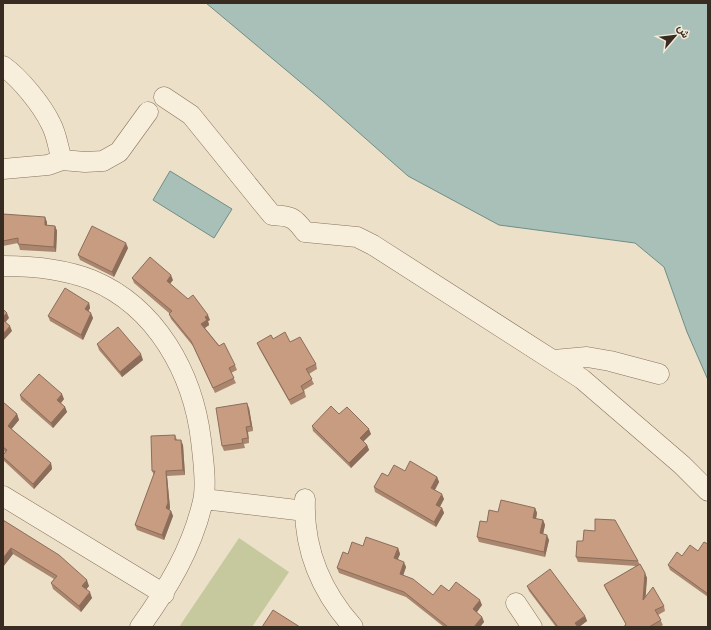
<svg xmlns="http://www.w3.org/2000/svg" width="711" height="630" font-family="'IBM Plex Serif',Vazirmatn,serif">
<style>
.green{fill:#c5c99d}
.water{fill:#a9c0b9;stroke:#708e86}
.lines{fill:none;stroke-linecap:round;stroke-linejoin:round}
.minor-casing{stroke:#87735e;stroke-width:21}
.minor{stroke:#f7eedb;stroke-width:20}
.wall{fill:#ab866f}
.shaded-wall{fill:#8b6d5a}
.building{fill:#c79c81;stroke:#8b6d5a}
</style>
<rect width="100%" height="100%" fill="#ece0c8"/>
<path class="green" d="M239,538L289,572L252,627H179Z"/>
<path class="water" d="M206,3H708V380L687,332L664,267L635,243L499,225L408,176L323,101Z
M170,171L232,209L214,238L153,200Z"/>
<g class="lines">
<defs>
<path id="minor" d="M3,66C20,78 42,105 51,124C57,135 58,148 62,160
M164,97L191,115L272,215C291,216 294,217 305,232L357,237L373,245L582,379L682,465L708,491
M3,169L48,165L62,160L85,162L103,161L119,152L148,112
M3,266C33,266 64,269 92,280C157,307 193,374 201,440C203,458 207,484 203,501C192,549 168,588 140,627
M554,360L587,357L610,361L659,374
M3,496L164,594
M204,499L305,511
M305,499C303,549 320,590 353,627
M516,603L532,627"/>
</defs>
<use href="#minor" class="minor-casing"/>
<use href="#minor" class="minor"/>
</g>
<path class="wall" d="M3,214L47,222V225L55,226L57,231L56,252L20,250L18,243L3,246Z
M128,248L114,277L80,260L78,255Z
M132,278L173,280L170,284L210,320L208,321L209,325L205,328L235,365L237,370L231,373L236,383L215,393L193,346L171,319L169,314V313L134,283Z
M89,303L90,308L88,311L93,318L83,340L50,321L48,316Z
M273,339L290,342L316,364L317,369L309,374L314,384L304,390L306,397L291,405L259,348L257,343Z
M97,344L143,360L122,377L99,350Z
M20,395L64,399L61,403L65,407L67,412L53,428L21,400Z
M3,402L17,414L19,420L11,429L51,463L52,469L34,489L4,461L3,460V455L5,452L3,450Z
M249,408L253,431L248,432L249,443L244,444L245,448L224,451L222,446Z
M339,414L371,434L363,441L367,445L369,450L351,468L313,431L312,426Z
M175,435L177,440L183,445L185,475L167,476L170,508L169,510L171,511L173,516L164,540L137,530L135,525L154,475L152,471Z
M405,471L437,477L439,482L435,490L444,499L440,507L442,508L444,513L436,527L375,492L374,487Z
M535,508L537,513L536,519L543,520L545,525L543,534L549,540L545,557L479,542L477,537L498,512Z
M3,520L89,586L86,589L92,598L81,612L53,589L51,583L54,579L13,554L3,567Z
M595,531L638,561L647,578L645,597L664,606L665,611L658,615L663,625L660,627H624L626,624L606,590L604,585L636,566L578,562L576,557L583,541Z
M708,544V597L670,570L668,565L682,556L698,551Z
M363,546L398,548L400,554L398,559L406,567L403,575L433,595L449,591L482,605L476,612L482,617L484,622L480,627H444L406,597L339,573L337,568L348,554Z
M527,586L585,616L587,621L579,627H556L529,591Z"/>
<path class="shaded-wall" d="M45,217L47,222V230L45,225Z
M55,226L57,231L56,252L54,247Z
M126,243L128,248L114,277L112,272Z
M171,275L173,280L168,286L167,281Z
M89,303L90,308L87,314L85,309Z
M7,313L9,318L4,324L3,321V317Z
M91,313L93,318L83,340L81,335Z
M208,315L210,320L208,321L209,325L203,329L201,324L205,317Z
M10,326L12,331L3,341V334Z
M141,354L143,360L122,377L120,372Z
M62,394L64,399L59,405L57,400Z
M247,403L249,408L253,431L251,426Z
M65,407L67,412L53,428L51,423Z
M17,414L19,420L10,431L8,426Z
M246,427L248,432L249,443L248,438Z
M369,429L371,434L362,443L360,438Z
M181,440L183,445L185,475L183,470Z
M367,445L369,450L351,468L349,463Z
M51,463L52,469L34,489L33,484Z
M166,471L167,476L170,508L168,514L166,508Z
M437,477L439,482L433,493L431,488Z
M442,494L444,499L438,510L436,505Z
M442,508L444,513L436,527L434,522Z
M535,508L537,513L535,523L533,518Z
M171,511L173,516L164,540L162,535Z
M543,520L545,525L542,539L540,533Z
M547,535L549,540L545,557L544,552Z
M11,548L13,554L3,567V558Z
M398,548L400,554L396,563L394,558Z
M404,562L406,567L402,579L400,574Z
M645,573L647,578L645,606L643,600Z
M87,580L89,586L84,592L82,586Z
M90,592L92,598L81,612L79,606Z
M480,600L482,605L475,615L473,609Z
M585,616L587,621L579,627H576L575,623Z
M482,617L484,622L480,627H474Z"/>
<path class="building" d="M3,214L45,217V225L55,226L54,247L18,244V238L3,241Z
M92,226L126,243L112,272L78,255Z
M150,257L171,275L167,281L188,299L193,295L208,315L205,317L207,320L201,324L219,346L224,343L235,365L229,368L234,378L213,388L191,341L169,314L172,311L132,278Z
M65,288L89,303L85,309L91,313L81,335L48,316Z
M3,309L7,313L3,317Z
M3,320L10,326L3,334Z
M118,327L141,354L120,372L97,344Z
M285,332L290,342L300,337L316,364L306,369L312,379L301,386L304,392L289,400L257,343L271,335L273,339Z
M39,374L62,394L57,400L65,407L51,423L20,395Z
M3,402L17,414L8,426L51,463L33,484L3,457V455L7,450L3,447Z
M247,403L251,426L246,427L248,438L242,439L243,443L222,446L216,408Z
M331,406L339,414L347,407L369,429L360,438L367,445L349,463L312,426Z
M175,435V440H181L183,470L166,471L168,503L166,508L171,511L162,535L135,525L155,471H152L151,436Z
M410,461L437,477L431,488L442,494L436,505L442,508L434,522L374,487L382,473L388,476L394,465L405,471Z
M501,500L535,508L533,518L543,520L540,533L547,535L544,552L477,537L480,521L487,522L489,510L498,512Z
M595,519L615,520L638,561L576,557L577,541H583L584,530L595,531Z
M3,520L59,555L87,580L82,586L90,592L79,606L51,583L57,576L11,548L3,558Z
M366,537L398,548L394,558L404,562L400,574L413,579L433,595L441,585L449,591L456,582L480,600L473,609L482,617L474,627H448L404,592L337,568L343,552L348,554L352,542L363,546Z
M704,542L708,544V594L668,565L677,552L682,556L690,545L698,551Z
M640,564L645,573L643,600L653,587L664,606L655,610L661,620L649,627H624L626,624L604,585Z
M550,569L585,616L575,623L578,627H558L527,586Z
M273,610L300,627H262Z"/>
<rect width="711" height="630" fill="none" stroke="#382b21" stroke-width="8"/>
<g transform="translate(675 36) rotate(62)" stroke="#f4ebd7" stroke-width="3" paint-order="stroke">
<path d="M0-3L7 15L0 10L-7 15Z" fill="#382b21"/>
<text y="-6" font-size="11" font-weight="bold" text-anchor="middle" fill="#382b21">ش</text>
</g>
</svg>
